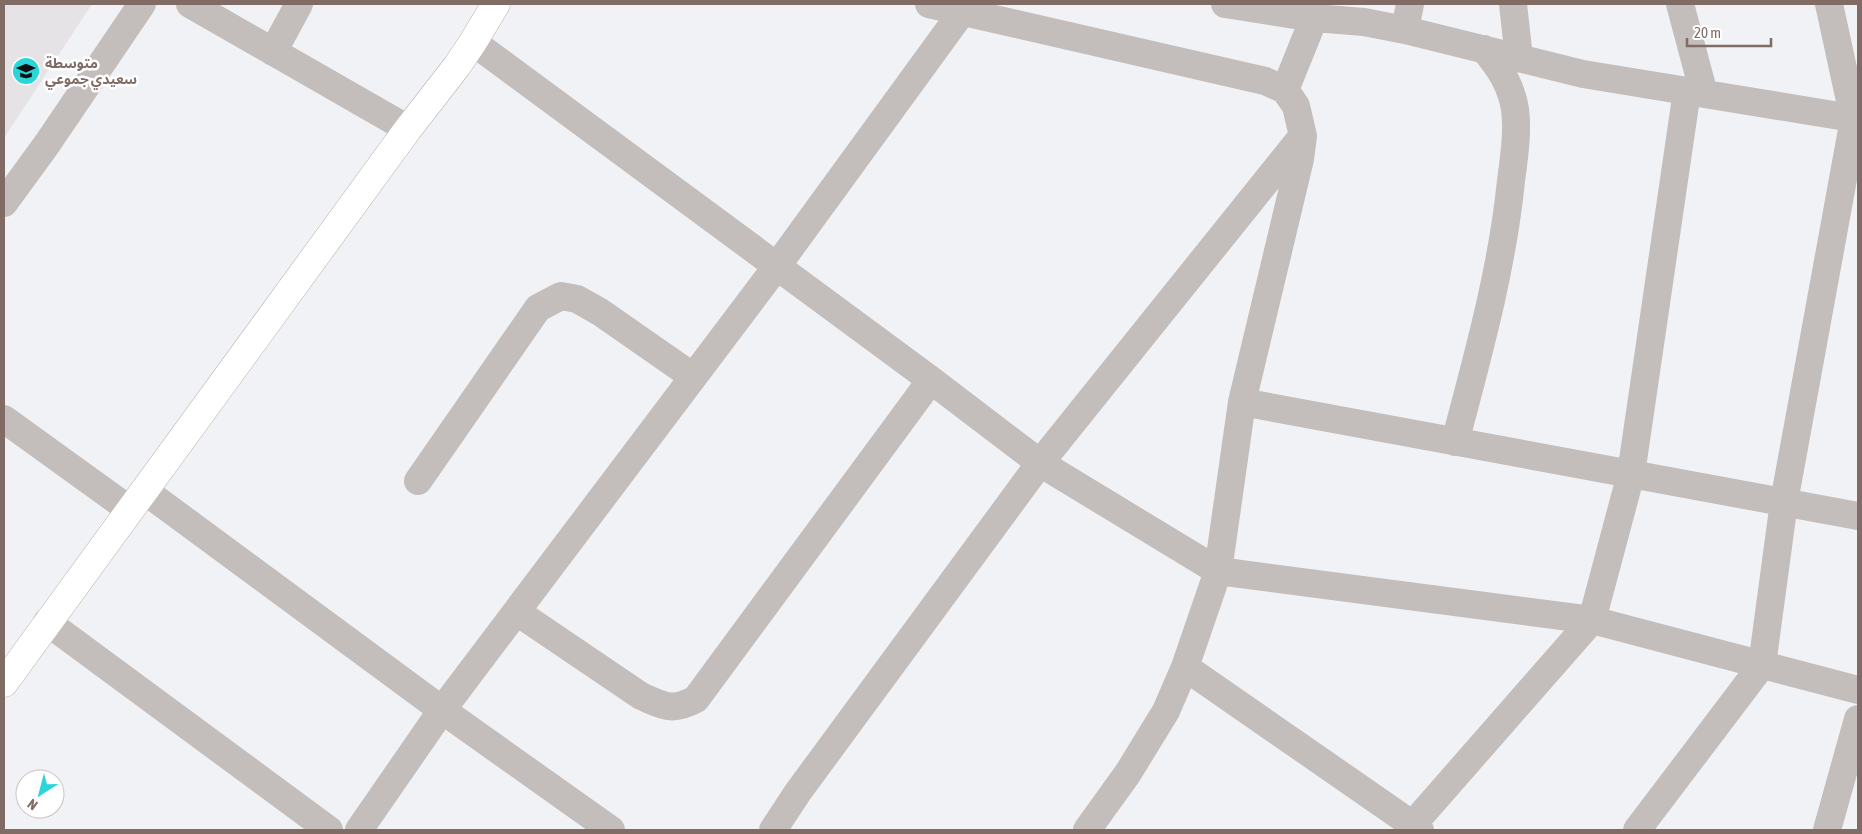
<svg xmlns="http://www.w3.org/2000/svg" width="1862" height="834" font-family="'Asap Condensed','Noto Sans Arabic',sans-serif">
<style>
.built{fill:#e5e3e5}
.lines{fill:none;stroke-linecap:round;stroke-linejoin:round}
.major-casing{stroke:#b8b1af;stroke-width:29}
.minor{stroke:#c3bdbb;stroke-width:28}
.major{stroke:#fff;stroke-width:28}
.labels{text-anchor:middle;stroke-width:5;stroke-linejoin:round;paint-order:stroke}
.poi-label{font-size:14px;font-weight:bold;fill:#816c65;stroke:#fff;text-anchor:start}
</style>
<rect width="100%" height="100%" fill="#f1f2f5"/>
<path class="built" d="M4,4H92L4,138Z"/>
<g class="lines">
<defs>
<path id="major" d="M4,683L408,129L457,66L473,42L496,4"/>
</defs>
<use href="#major" class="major-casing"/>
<path class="minor" d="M190,4L408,129
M929,4L1265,81L1285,90L1296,106L1303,136L1300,159L1242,402L1218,571L1185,667L1166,711L1128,773L1087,830
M1225,4L1314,18
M1513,4L1519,58
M1680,4L1704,94
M1405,30L1410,4
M473,42L931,380L1040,463L1218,571L1592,620L1858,690
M273,52L299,4
M1285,90L1314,18L1364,22L1405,30L1583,74L1858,119
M4,203L47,144L142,4
M1242,402L1858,516
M4,419L130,510
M1455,442C1478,355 1502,270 1511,181C1514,158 1518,132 1515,109C1511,85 1500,68 1484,49
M418,481L538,308L561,296L577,299L600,312L692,376
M145,491L442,710L611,830
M517,612L641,696C664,706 672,712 696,699L931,380
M47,622L329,830
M1185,667L1420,830
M359,830L442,710L777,266L962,12
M773,830L798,792L1040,463L1301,138
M1408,830L1592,620L1631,474L1687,91
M1637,830L1762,665L1784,502L1854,119L1829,4
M1827,830L1858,719"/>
<use href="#major" class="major"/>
</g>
<defs>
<symbol id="school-disc" viewBox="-11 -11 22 22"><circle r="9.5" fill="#2bd6db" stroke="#fff"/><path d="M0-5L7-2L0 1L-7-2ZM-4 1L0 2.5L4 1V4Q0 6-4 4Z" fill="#111"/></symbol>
</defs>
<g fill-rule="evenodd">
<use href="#school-disc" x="10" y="55" width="32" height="32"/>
</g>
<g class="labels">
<g class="poi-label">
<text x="45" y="68">متوسطة<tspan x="45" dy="16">سعيدي جموعي</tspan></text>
</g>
</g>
<rect width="1862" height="834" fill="none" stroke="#816c65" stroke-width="10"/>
<g transform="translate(40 794) rotate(216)"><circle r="24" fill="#ffffff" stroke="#cdc4c1"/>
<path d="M0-4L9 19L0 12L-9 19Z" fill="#2bd6db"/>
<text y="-8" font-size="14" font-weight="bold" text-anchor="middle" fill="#816c65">N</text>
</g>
<path d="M1687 38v8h84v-8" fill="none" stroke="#816c65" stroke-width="2.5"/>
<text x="1694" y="38" font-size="15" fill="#816c65" stroke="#ffffff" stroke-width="4" paint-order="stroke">20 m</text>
</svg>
